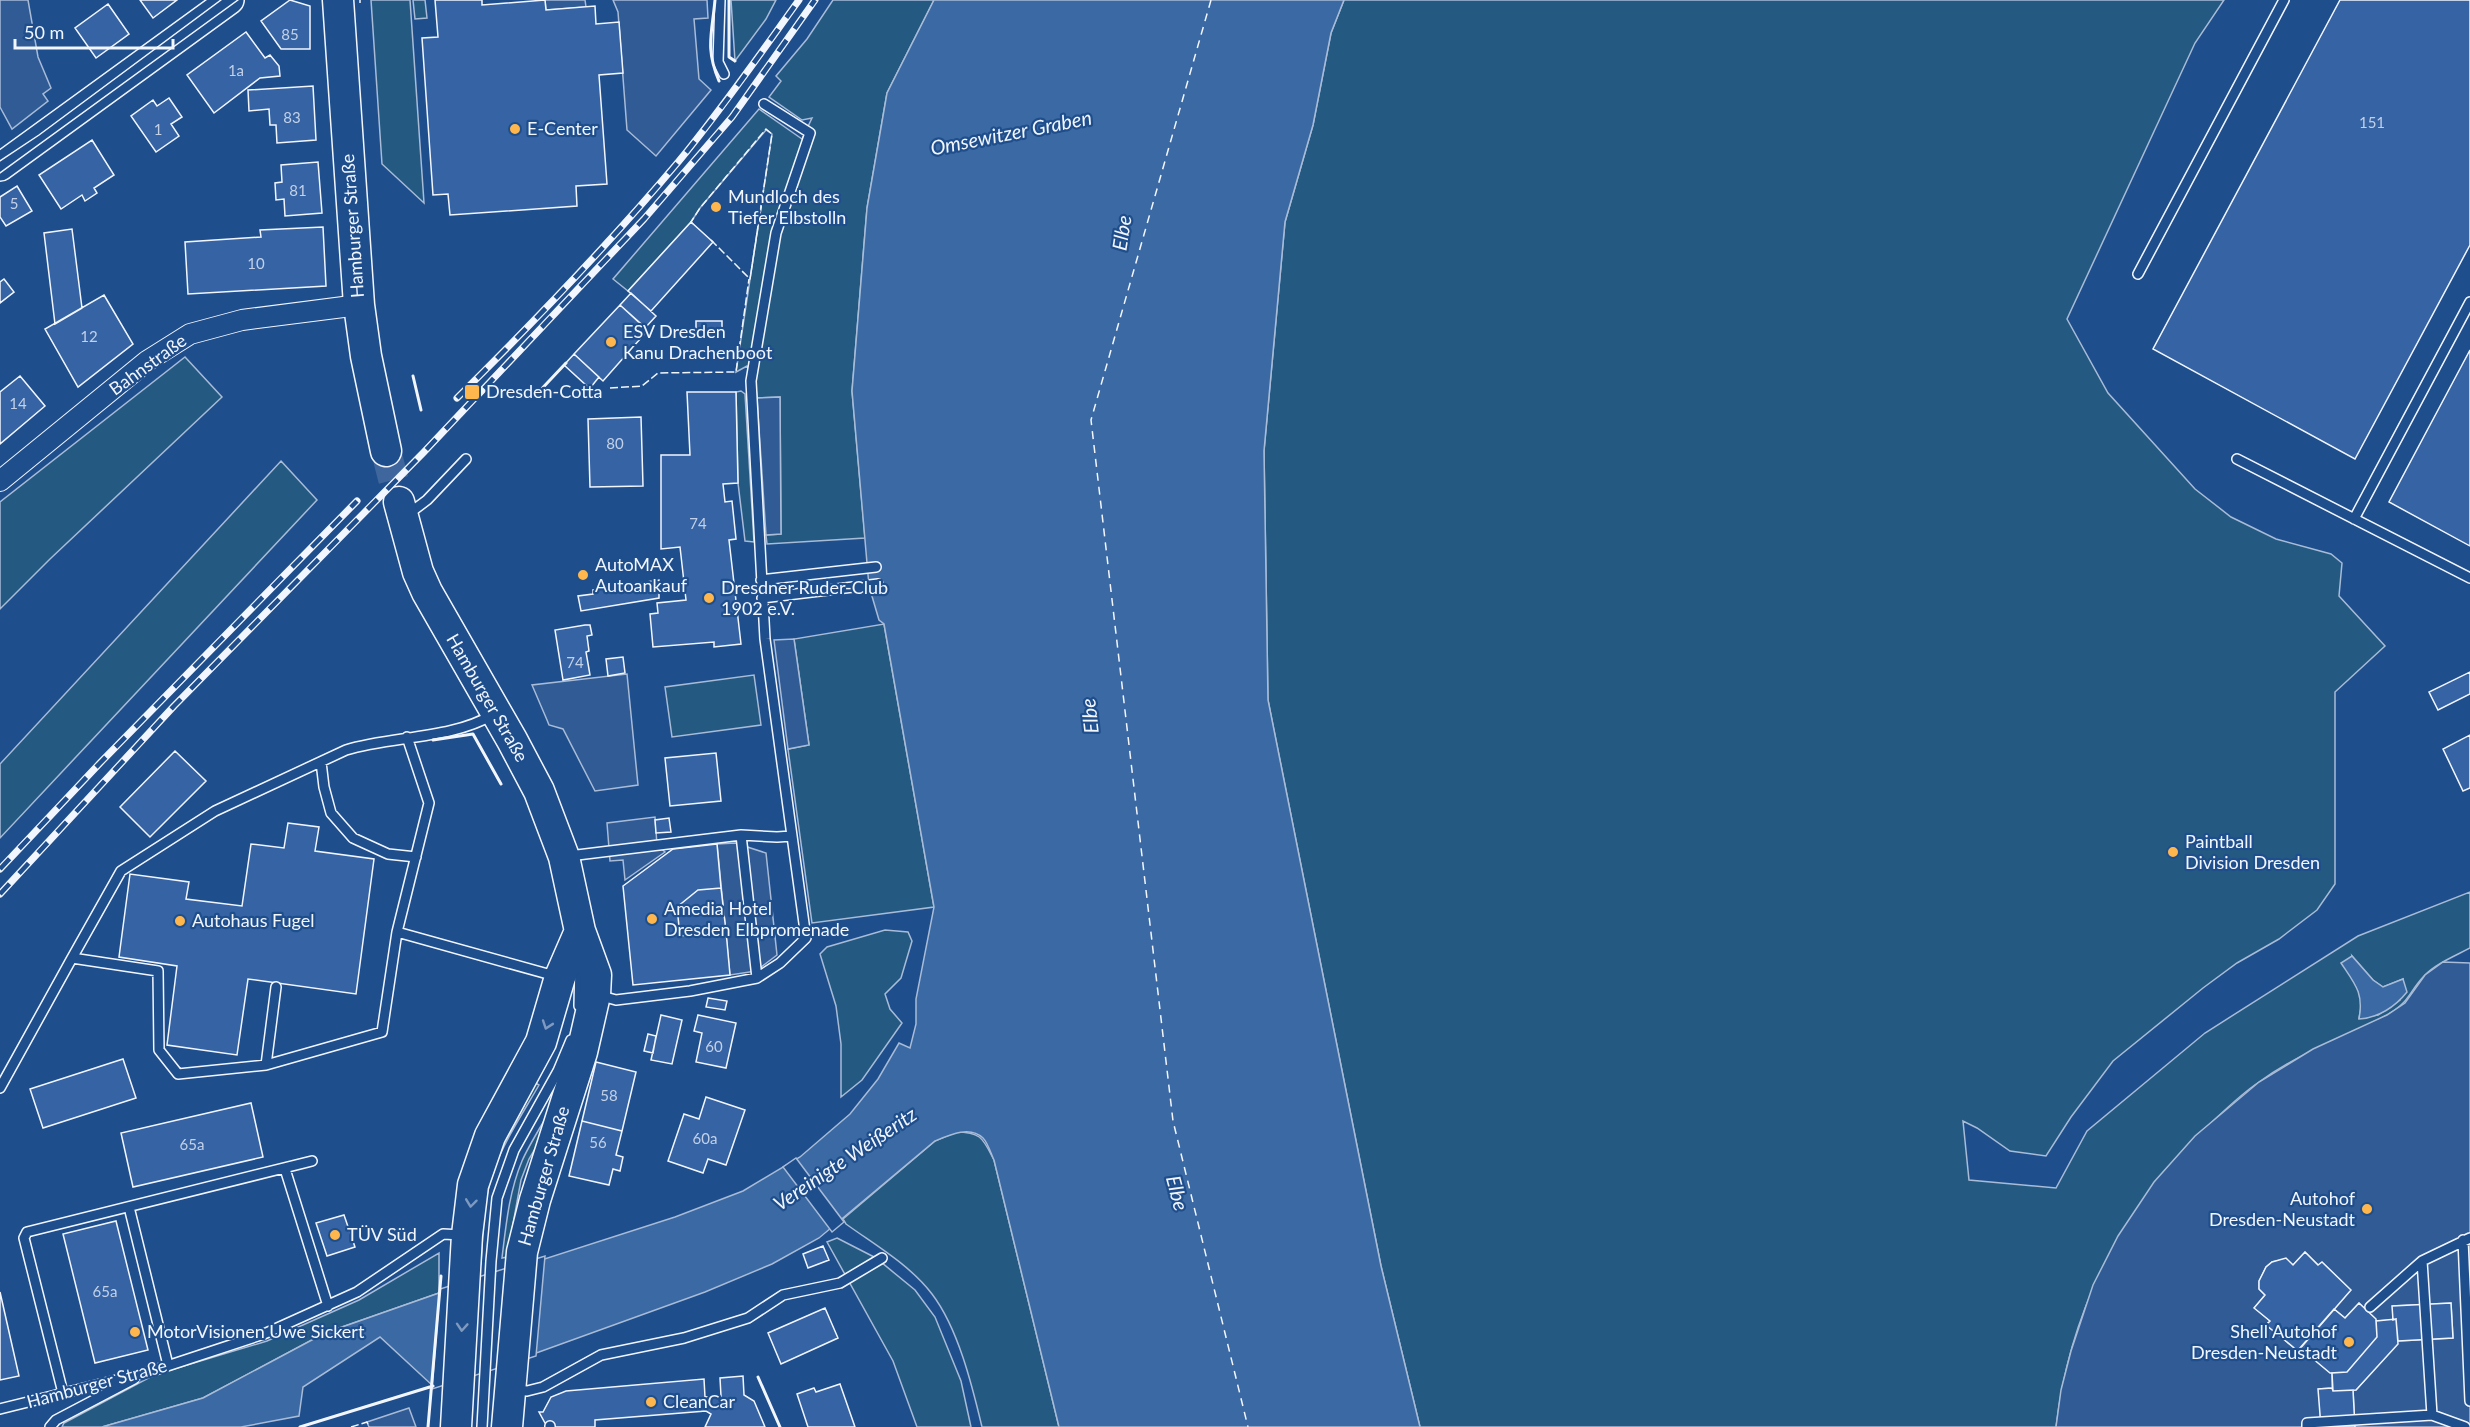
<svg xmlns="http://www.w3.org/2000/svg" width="2470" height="1427" font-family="Lato,sans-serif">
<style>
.green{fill:#245a82;stroke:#a8bbd7;stroke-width:1.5;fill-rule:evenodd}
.parking{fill:#305b95;stroke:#a8bbd7;stroke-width:1.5}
.water{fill:#3b69a3;stroke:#a8bbd7;stroke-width:1.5}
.pier{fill:#1f4e8c;stroke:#a8bbd7;stroke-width:1.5}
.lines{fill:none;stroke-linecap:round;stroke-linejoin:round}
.ferry{stroke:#f2f6ff;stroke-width:1.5;stroke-dasharray:8 6;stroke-linecap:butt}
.building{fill:#3563a3;stroke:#f2f6ff;stroke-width:1.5}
.primary-tunnel{stroke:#3f679d;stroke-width:30;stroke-dasharray:30 15;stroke-linecap:butt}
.lane-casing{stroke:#f2f6ff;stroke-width:12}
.street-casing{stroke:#f2f6ff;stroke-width:22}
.secondary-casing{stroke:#f2f6ff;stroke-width:30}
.primary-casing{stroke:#f2f6ff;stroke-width:33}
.lane{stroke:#1f4e8c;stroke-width:9}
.street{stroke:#1f4e8c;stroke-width:20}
.secondary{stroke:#1f4e8c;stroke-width:27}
.primary{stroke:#1f4e8c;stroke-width:30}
.tram{stroke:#f2f6ff;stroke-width:1.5}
.rail-casing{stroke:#f2f6ff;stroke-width:7}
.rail{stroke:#1f4e8c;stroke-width:4.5;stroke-dasharray:14;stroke-linecap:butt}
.fence{stroke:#f2f6ff;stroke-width:1.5;stroke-dasharray:8 3;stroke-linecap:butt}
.wall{stroke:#f2f6ff;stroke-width:3}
.oneway{stroke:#7e9ac0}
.poi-dot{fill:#ffb74d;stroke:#1f4e8c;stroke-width:2}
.labels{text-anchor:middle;stroke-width:4.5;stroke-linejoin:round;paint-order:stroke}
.number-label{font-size:15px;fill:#c3d1e8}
.poi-label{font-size:18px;fill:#f2f6ff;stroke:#1f4e8c;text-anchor:start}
.street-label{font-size:18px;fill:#f2f6ff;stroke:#1f4e8c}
.water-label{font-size:20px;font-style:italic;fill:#f2f6ff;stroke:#1f4e8c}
</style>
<rect width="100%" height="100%" fill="#1f4e8c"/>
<path class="green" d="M371,0H410L424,203L382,164Z
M413,0H425L427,18L415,19Z
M731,0H776L766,19L735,61Z
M833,0H934L887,93L867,208L852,391L865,538L767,544L766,535L781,534L780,397L757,398L755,377L747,366L736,372L772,134L766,130L700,208L691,222L628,291L613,279L759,109L802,139L812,118L802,120L769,97L781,81L776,76L807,39Z
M1344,0H2224L2195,43L2067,319L2108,393L2195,489L2231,517L2276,539L2331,554L2342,563L2339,596L2385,646L2335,692V884L2317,910L2279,939L2237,963L2203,988L2113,1061L2071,1117L2046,1156L2010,1151L1977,1128L1963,1121L1969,1180L2056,1188L2087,1131L2205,1033L2358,936L2470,892V948C2455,956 2435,964 2424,976C2408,993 2410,1002 2387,1015C2344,1038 2300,1052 2259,1082C2241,1094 2226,1109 2211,1123C2124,1203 2070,1309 2056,1427H1420L1381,1266L1268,700L1264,451L1285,222L1313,125L1331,33ZM2352,956L2373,980L2383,987L2403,979L2400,1000L2378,1015L2359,1018L2362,1003Z
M185,357L222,397L50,559L0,609V502Z
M741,391L745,394L754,542L745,541L738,483L736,392Z
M281,461L317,500L0,838V764Z
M884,624L934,907L812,923L788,749L809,745L794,639Z
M754,675L761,725L672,737L665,687Z
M885,930L908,932L912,941L901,978L885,994L890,1009L902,1023L862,1080L841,1097V1044L836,1006L820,954L827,947Z
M534,1082L539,1085C523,1113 504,1141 493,1172C483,1202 483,1233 481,1264L476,1266L489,1172Z
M552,1107L558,1110L529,1159L521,1180L507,1257L502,1258C506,1225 509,1192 522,1161C530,1143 542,1125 552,1107Z
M956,1132C982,1132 983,1139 994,1160L1059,1427H982C972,1385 958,1328 932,1294C910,1265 875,1245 846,1224L843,1219L935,1141Z
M837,1238L876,1258L915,1290L935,1317L961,1381L971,1427H917L893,1361L827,1242Z
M439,1253V1293L325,1333L203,1398L102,1427H62L64,1423L154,1375L267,1341L359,1300Z"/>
<path class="parking" d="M0,0H28L38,57L51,88L43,94L48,101L12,129L0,107Z
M545,0H585L586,7L546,10Z
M613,0H707L708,18L694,19L699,79L711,90L656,156L627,130L618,12Z
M780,397L781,534L766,535L757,398Z
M794,639L809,745L788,749L774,640Z
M627,674L638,785L595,791L563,729L549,725L547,720L532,685Z
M655,817L657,845L665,852L625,880L623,860L610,861L607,823Z
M735,843L766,853L777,955L756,971L730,975L717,844Z
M2443,962L2470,963V1427H2355L2353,1390H2356L2398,1341L2453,1338L2451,1303L2393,1306V1320L2376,1321L2359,1303L2345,1318L2334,1309L2318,1265L2305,1252L2293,1265L2286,1259L2272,1262L2266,1267L2259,1282V1289L2265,1295L2255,1308L2270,1321L2266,1325L2298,1351L2300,1348L2332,1373V1388L2319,1389L2321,1427H2056L2061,1390L2071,1351L2093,1285L2118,1236L2154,1182L2195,1136L2259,1082L2313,1049L2387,1015L2405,1003L2425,975Z
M409,1408L416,1427H369L367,1422Z"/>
<path class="water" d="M934,0H1344L1331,33L1313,125L1285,222L1264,451L1268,700L1381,1266L1420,1427H1059L994,1160C991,1154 988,1143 983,1138C970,1125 949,1135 935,1141L819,1238L772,1264L705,1292L539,1352L433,1386L380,1337L303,1387L299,1416L241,1427H102L203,1398L325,1333L439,1293L675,1217L743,1191L800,1157L850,1114L878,1079L899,1043L910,1048L916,1024V999L934,907L884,624L879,620L869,586L852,391L867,208L887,93Z
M2352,956L2373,980L2383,987L2403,979L2407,992C2395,1007 2378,1018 2359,1019C2364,993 2355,984 2341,963Z"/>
<path class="pier" d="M796,1158L844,1222L832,1232L783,1167Z
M545,1256L536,1356L432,1389L440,1289Z"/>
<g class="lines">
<path class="ferry" d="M1211,0L1091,420L1173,1121L1248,1427"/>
</g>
<path class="building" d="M140,0H177L153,18Z
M290,0L310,6V49H281L261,21Z
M435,0H482V5L545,0L546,10L595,6L596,24L619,22L623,73L599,75L607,184L576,186L577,206L450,215L448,194L433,195L422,38L438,37Z
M2340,0H2470V245L2355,459L2153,349Z
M108,4L129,34L96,58L75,28Z
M246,32L265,58L270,55L279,66L280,76L260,78L214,113L187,75Z
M313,86L316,140L277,143L276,125H270L269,109L249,111L248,90Z
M169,98L182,117L171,124L179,136L156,152L131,116L153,100L157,106Z
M92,140L114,175L94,188L97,193L85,201L82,195L61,209L39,175Z
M318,162L322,213L285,216L284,199L276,200L275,183L282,182L281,165Z
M17,186L32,211L6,226L0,217V197Z
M691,222L713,242L651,311L628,291Z
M323,227L326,286L188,294L185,242L261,237L260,230Z
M72,229L82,308L55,324L44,233Z
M4,279L14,292L0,303V282Z
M631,293L656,316L645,328L620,305Z
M104,295L133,344L78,387L45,329Z
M620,305L648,330L603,381L574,354Z
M696,321H722V331L696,330Z
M2470,350V546L2389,502Z
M574,354L599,377L591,387L587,386L564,365Z
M20,376L45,406L0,444V392Z
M687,392H736L738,483L723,484L725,502L732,501L736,539L729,540L741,644L714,647V642L653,647L650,614L658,613L657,603L686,600L680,547L661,549V455H690Z
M641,417L643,486L590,487L588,419Z
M659,580V598L581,611L578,596L593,594V590Z
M585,625H590L592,635L587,636L589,651L586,652L590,675L563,680L555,630Z
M623,657L625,673L608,676L606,659Z
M2470,672V694L2438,710L2429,692Z
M2470,735V788L2463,791L2443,749Z
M175,751L206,781L150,837L120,807Z
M716,753L721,801L670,806L665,758Z
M669,818L671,832L656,833L655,820Z
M288,823L319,827L315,851L374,859L356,994L248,979L237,1055L167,1045L177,966L119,957L130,874L189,882L186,899L242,906L251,844L284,848Z
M717,844L721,888L698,890L677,907L680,936L726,931L730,975L633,985L623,886L673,849Z
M721,888L726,931L680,936L677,907L698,890Z
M708,998L727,1001L725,1010L706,1007Z
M661,1015L682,1020L672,1064L651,1060Z
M698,1015L736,1023L726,1068L696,1062L702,1033L694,1031Z
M648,1034L656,1036L653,1053L644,1051Z
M123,1059L136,1098L43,1128L30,1089Z
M596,1062L636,1072L622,1131L582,1121Z
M706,1097L745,1110L726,1165L708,1159L703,1173L668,1161L684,1114L699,1119Z
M251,1103L263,1157L133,1187L121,1133Z
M582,1121L622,1131L616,1155L623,1157L620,1171L613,1169L609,1185L569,1176Z
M344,1215L355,1247L327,1256L316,1223Z
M116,1221L148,1350L95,1363L63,1234Z
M823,1246L829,1260L808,1268L803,1254Z
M2305,1252L2318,1265L2322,1262L2351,1290L2298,1351L2266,1325L2270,1321L2254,1308L2265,1295L2259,1289V1281L2266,1267L2272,1262L2286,1258L2293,1265Z
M0,1292L19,1376L0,1380Z
M2359,1303L2376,1319L2377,1337L2347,1372L2330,1373L2300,1348L2334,1309L2345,1318Z
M2451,1303L2453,1338L2398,1341L2396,1319L2393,1320L2392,1306Z
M825,1308L838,1338L781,1364L768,1333Z
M2396,1319L2398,1344L2356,1390L2333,1391L2332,1373L2347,1372L2377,1337L2376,1321Z
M743,1376L744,1395L754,1401L765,1427H705L711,1414L706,1411L595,1420V1427H552L545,1423L539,1412H543L551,1397L566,1391L704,1379L705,1397L721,1396L720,1378Z
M840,1384L855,1427H808L797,1394L814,1388L816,1392Z
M2332,1388L2333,1391L2353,1390L2355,1427H2321L2318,1389Z"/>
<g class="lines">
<path class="primary-tunnel" d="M386,451L399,502"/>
<defs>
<path id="lane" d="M720,0L718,62L724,74
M2138,274L2284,0
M2237,459L2470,578
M407,515L427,500L466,459
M2354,519L2470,302
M761,580L876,567
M762,598L878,584
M407,737L429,803L397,932L555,976
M321,762L324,787L331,813L353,838L388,854L416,857
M741,835L777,837L792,836
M569,856L741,835L757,978
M276,987L266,1065L178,1074L159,1050L158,971L72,958L121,871L215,811L346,750C392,736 452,739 492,715
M598,995L616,1000L690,991L757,978L780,963L806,938L765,639L751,381L776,233L810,133L764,104
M579,1006L580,963
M266,1065L382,1032L397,932
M0,1088L72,958
M285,1169L328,1306
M129,1207L168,1365
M2463,1240L2470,1401
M2370,1307L2422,1261
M515,1390L527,1391L543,1387L601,1355L684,1338L748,1318L783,1295L840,1283L882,1258
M63,1393L24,1238L27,1232L312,1161
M0,1409L149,1372L264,1334L357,1292L443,1234L462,1235
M50,1427L56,1420L134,1379
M482,1427L491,1261L497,1198L514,1150L558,1071L571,1040
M550,1427V1426
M2307,1427V1423L2432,1415
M2465,1427L2432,1415L2422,1261L2470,1238"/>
<path id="street" d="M0,481L147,361L190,334L242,320L359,305"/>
<path id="secondary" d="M0,167L230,0"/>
<path id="primary" d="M338,0L359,305L366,356L386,451
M399,502L418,572L427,592L512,740L539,791L564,857L580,931L596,975L595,995L582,1052L535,1200L522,1252L507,1427
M456,1427L467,1235L473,1185L490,1136L541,1042L560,977L580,931"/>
</defs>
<use href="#lane" class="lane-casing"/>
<use href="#street" class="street-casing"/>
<use href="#secondary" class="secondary-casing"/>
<use href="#primary" class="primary-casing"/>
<use href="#lane" class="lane"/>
<use href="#street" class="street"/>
<use href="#secondary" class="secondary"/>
<use href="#primary" class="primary"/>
<path class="tram" d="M0,161L39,135L221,0
M0,173L238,0"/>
<defs>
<path id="rail" d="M457,398C534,322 609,244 679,161C722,109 760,54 799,0
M0,869L100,763L357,501
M0,894L174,706L424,452L644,219L732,117L815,0"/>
</defs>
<use href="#rail" class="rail-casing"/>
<use href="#rail" class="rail"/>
<path class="fence" d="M360,0V3
M693,224L691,222L700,208L766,129L772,134L750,279
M711,240L750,279L763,195
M610,388L642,386L658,373L736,372L749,279
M351,1427L367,1422L369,1427"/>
<path class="wall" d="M715,0C712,34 705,48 719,81
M729,0V57L735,61
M413,376L421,410
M534,397L566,363
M433,740L473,734L501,784
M758,1377L780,1427
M300,1427L433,1386
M428,1427L441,1276"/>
</g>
<defs><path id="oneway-chevron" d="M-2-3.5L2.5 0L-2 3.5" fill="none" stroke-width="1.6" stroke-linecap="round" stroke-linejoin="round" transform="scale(1.5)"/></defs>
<g class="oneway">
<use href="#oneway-chevron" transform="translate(547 1025) rotate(109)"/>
<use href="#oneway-chevron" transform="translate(471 1203) rotate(97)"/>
<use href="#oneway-chevron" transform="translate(462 1327) rotate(94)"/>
</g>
<g class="poi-dot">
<circle cx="515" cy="129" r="6"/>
<circle cx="716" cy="207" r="6"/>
<circle cx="611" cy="342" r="6"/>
<rect x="464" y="384" width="16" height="16" rx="3"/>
<circle cx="583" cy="575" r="6"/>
<circle cx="709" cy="598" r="6"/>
<circle cx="2173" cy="852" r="6"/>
<circle cx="652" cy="919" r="6"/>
<circle cx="180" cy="921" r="6"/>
<circle cx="2367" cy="1209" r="6"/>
<circle cx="335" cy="1235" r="6"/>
<circle cx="135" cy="1332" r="6"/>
<circle cx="2349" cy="1342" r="6"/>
<circle cx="651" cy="1402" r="6"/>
</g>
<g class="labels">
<g class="number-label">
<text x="290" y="40">85</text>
<text x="236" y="76">1a</text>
<text x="292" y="123">83</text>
<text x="2372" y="128">151</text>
<text x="158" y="135">1</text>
<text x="298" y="196">81</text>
<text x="14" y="209">5</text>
<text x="256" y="269">10</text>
<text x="89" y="342">12</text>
<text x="18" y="409">14</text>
<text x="615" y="449">80</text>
<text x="698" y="529">74</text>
<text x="575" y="668">74</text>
<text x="714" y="1052">60</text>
<text x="609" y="1101">58</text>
<text x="705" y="1144">60a</text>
<text x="598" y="1148">56</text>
<text x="192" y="1150">65a</text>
<text x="105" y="1297">65a</text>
</g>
<g class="poi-label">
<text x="527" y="135">E-Center</text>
<text x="728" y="203">Mundloch des<tspan x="728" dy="21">Tiefer Elbstolln</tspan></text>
<text x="623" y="338">ESV Dresden<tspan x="623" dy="21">Kanu Drachenboot</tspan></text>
<text x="486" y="398">Dresden-Cotta</text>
<text x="595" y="571">AutoMAX<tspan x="595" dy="21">Autoankauf</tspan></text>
<text x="721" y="594">Dresdner Ruder-Club<tspan x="721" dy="21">1902 e.V.</tspan></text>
<text x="2185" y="848">Paintball<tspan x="2185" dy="21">Division Dresden</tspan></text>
<text x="664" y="915">Amedia Hotel<tspan x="664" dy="21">Dresden Elbpromenade</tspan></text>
<text x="192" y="927">Autohaus Fugel</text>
<text x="2355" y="1205" text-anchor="end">Autohof<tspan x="2355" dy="21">Dresden-Neustadt</tspan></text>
<text x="347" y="1241">TÜV Süd</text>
<text x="147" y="1338">MotorVisionen Uwe Sickert</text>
<text x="2337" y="1338" text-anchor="end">Shell Autohof<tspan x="2337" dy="21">Dresden-Neustadt</tspan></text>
<text x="663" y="1408">CleanCar</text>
</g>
<g class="street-label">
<text transform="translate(353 226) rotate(-94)" y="6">Hamburger Straße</text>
<text transform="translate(148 365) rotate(-36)" y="6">Bahnstraße</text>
<text transform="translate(487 698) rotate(60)" y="6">Hamburger Straße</text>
<text transform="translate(544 1176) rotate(-74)" y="6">Hamburger Straße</text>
<text transform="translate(97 1384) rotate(-15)" y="6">Hamburger Straße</text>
</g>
<g class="water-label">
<text transform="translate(1011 133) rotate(-11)" y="7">Omsewitzer Graben</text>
<text transform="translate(1122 233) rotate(-81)" y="7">Elbe</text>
<text transform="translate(1090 716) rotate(-96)" y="7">Elbe</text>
<text transform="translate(845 1159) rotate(-34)" y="7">Vereinigte Weißeritz</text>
<text transform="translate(1177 1193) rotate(75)" y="7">Elbe</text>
</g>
</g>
<path d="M15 39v9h158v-9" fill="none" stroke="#f2f6ff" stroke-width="3"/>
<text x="24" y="39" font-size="18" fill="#f2f6ff" stroke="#1f4e8c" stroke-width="4.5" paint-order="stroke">50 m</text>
</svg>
